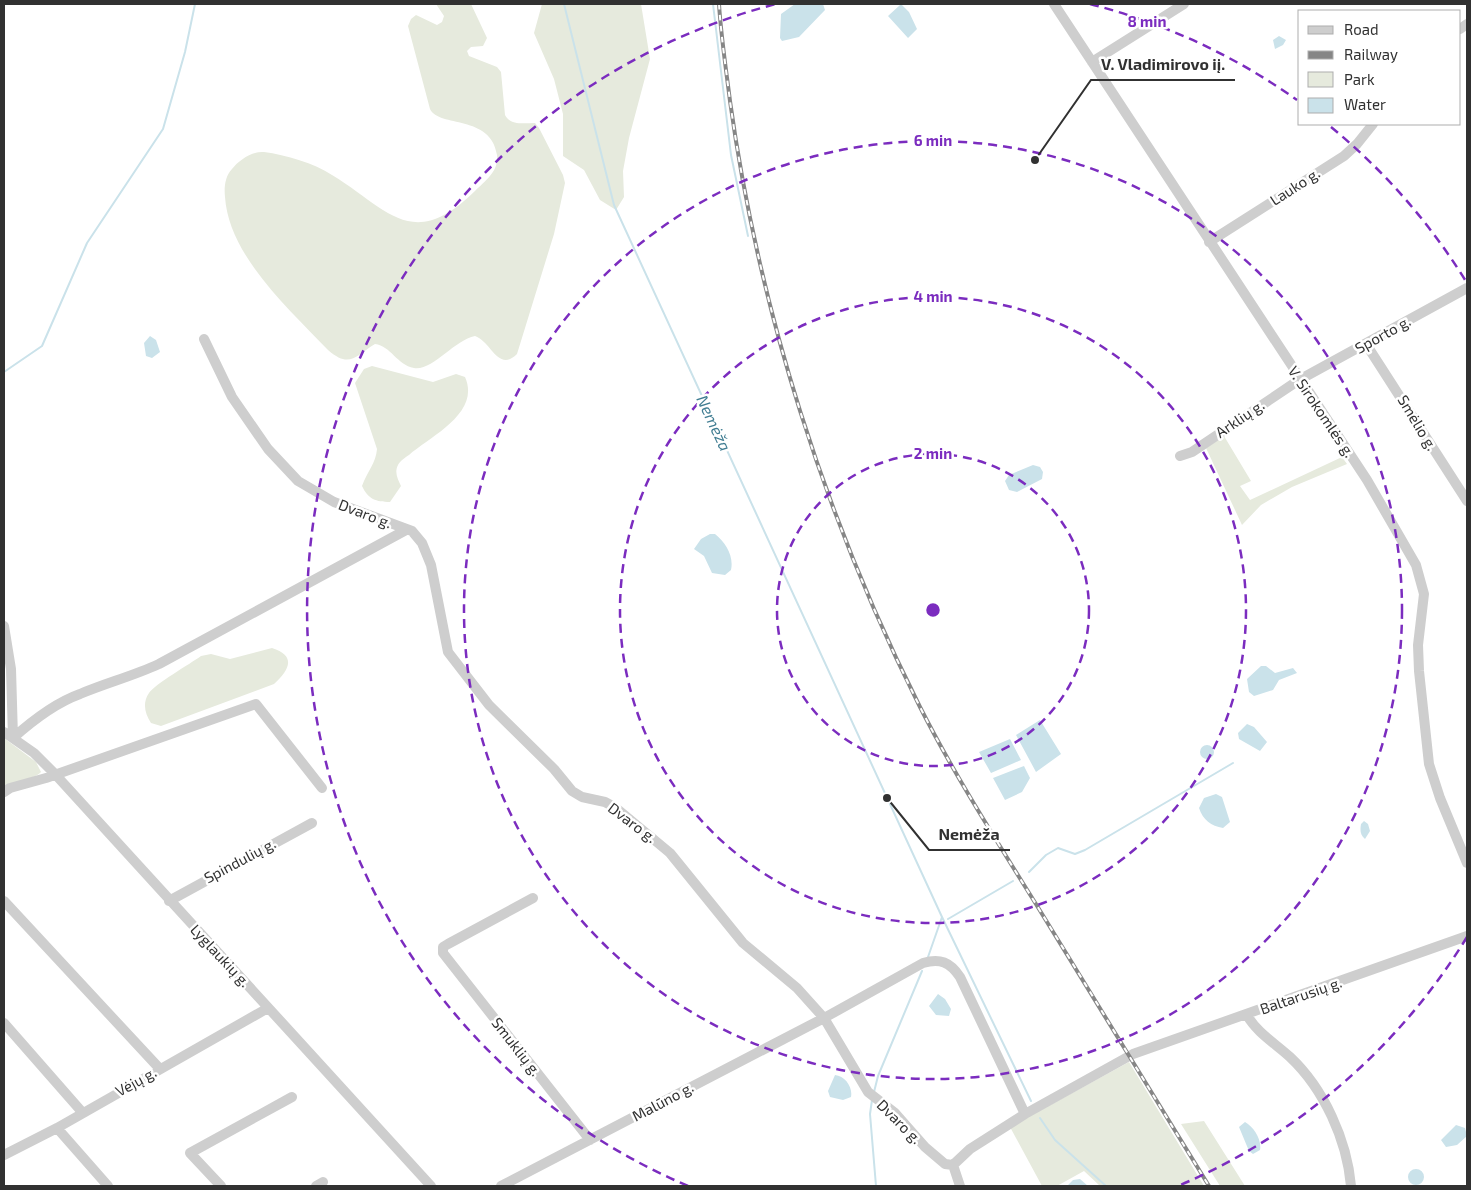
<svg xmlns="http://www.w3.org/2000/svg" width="1471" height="1190" font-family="'Exo 2',sans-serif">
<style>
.green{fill:#e6eadd}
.water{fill:#cae2ea}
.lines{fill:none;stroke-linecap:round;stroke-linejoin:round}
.stream{stroke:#cae2ea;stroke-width:2}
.minor{stroke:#cecece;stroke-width:10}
.rail-casing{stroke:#868686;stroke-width:4}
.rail{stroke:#fff;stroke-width:2;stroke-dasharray:5.5;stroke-linecap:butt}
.ring{fill:none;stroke:#7b2cbf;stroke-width:2.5;stroke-dasharray:9 6}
.labels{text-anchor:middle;stroke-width:5;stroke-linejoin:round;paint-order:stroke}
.street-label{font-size:15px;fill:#313131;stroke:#fff}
.water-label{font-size:16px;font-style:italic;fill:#407d92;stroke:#fff}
.centre{fill:#7b2cbf;stroke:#fff;stroke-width:2.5}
.ring-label{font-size:15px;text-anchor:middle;font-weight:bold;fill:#7b2cbf;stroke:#fff;stroke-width:5;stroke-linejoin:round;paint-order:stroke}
.leader{fill:none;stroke:#313131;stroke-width:2}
.callout-dot{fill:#313131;stroke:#fff;stroke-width:2}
.callout-label{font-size:16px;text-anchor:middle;font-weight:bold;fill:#313131;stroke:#fff;stroke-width:5;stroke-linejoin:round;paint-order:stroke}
</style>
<rect width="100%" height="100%" fill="#fff"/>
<path class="green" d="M436,4H471L487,38L483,46L471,47L467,51L469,56L497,67L501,72L505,115C511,126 524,123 535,123L539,128L563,175L565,183L554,234L517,354C498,373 491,341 475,336C454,340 433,371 414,368C397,365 391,346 375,344C355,356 350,369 328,350C289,309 229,256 225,197C224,188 225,176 232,169C239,160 252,151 264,152C286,155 314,163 332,175C388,209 412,253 475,191C486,180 499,171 497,155C491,114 439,128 430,109L408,26L411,19L416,15L437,25L442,22L444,16Z
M542,4H641L650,59L629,138L623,171L624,197L616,210L600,200L584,170L563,156V114L554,79L534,33Z
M372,366L433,382L456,374L465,377C481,413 431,436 409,455C406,457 400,461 398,465C394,473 398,479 401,486L390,502C376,502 368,499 362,486C367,472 376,463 377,449L355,383L364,369Z
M1224,436L1251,481L1240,486L1250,500L1342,457L1347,464L1292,487L1261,505L1242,525L1206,448Z
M272,648C297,656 289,670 274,684L161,726L151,723C145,714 142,703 149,693C155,684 190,664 201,656L211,654L230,659Z
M4,738L36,762L41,772C35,779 14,782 4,788Z
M1129,1062L1204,1186H1100L1084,1171L1057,1186H1042L1010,1127Z
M1204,1121L1245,1186H1220L1181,1124Z"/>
<path class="water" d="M795,4H823L825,10L799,37L782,41L780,38L781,14Z
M900,5H902L909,12L917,29L908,38L888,16Z
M1279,36L1286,40L1283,45L1275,49L1273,40Z
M150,336L156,340L160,352L152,358L146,356L144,343Z
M1033,465L1040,467L1043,472L1042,479L1017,492L1009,490L1005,481L1009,475Z
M710,534H715C726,543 734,556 731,570L725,575L712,573L704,556L694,549L701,539Z
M1261,666H1266L1275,673L1293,668L1297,673L1279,680L1273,690L1254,696L1249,692L1247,679Z
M1040,720L1061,754L1036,772L1016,735Z
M1247,724L1254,727L1267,742L1260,751L1239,739L1238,733Z
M1010,739L1021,760L991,773L979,752Z
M1200 752a7 7 0 1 1 14 0a7 7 0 1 1-14 0Z
M1024,766L1030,778L1022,792L1005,800L993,778Z
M1216,794L1222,797L1230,822L1223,828C1211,826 1203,820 1199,808L1204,798Z
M1364,821L1368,824L1370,831L1365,839C1360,835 1360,830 1361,824Z
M938,994L945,999L951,1009L949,1016L936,1015L929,1006Z
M835,1075C845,1076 853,1087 851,1097L843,1100L830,1097L828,1091Z
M1245,1122C1254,1127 1262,1140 1260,1150L1253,1154L1249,1151L1239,1127Z
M1456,1125L1465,1128L1467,1136L1457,1145L1446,1147L1441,1140Z
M1408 1177a8 8 0 1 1 16 0a8 8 0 1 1-16 0Z
M1080,1179L1088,1186H1067L1073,1180Z"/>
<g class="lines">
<path class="stream" d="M564,4L614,205L942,917L1031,1101
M713,4L731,155L748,236
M4,372L42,346L87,243L163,129L185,52L195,4
M1029,872L1046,855L1058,848L1075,854L1085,850L1233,763
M948,919L1013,881
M928,957L942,917
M874,1092L878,1076L922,971
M872,1100L870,1114L876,1186
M1040,1118L1055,1140L1106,1186"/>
<path class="minor" d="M1054,4L1367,480L1416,565L1424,594L1418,645L1419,671L1429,764L1440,798L1467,863
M1460,29L1467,24
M1092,62L1184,4
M1209,242L1344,156L1357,144L1373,124
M204,339L232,397L268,449L298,481L334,502L412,531L422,543L431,565L448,652L489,705L554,769L572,791L582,797L605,802L616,808L670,853L743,943L797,988L824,1018L868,1092L895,1113L925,1147L945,1164L953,1165
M1366,344L1467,501
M1180,456L1192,452L1299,380L1467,288
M4,626L11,669L13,738
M4,732L34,753L54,773L431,1186
M13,738C32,721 55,703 80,694C106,683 133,676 159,664L406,530
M4,792L10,788L46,778L256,704L322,788
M533,898L448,944L443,947V953L590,1140
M4,901L160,1069
M169,901L312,823
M1247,1015C1256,1032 1276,1044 1290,1057C1324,1089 1347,1140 1351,1186
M4,1023L82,1112
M57,1128L108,1186
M4,1155L57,1128L268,1008
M953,1165L970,1149L1025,1114L1133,1054L1467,936
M953,1165L960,1186
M221,1186L190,1153L292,1097
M316,1186L323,1182
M501,1186L824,1018L923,963C940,958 950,962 960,977L1025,1114"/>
<defs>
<path id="rail" d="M719,4C721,36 726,69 730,101C759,310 825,518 920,707C955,776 998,843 1039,909C1096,1001 1152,1094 1209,1186"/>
</defs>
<use href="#rail" class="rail-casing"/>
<use href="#rail" class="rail"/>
</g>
<g class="ring">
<circle cx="933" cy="610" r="156"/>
<circle cx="933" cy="610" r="313"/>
<circle cx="933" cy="610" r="469"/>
<path d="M1467 937A626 626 0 0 1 1178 1186M688 1186A626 626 0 0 1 776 4M1090 4A626 626 0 0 1 1297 100M1331 127A626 626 0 0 1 1467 283"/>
</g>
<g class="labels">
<g class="street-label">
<text transform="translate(1295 187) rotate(-33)" y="5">Lauko g.</text>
<text transform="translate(1383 335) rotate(-29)" y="5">Sporto g.</text>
<text transform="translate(1321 412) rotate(56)" y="5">V. Sirokomlės g.</text>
<text transform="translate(1240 419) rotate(-34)" y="5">Arklių g.</text>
<text transform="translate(1417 423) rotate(59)" y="5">Smėlio g.</text>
<text transform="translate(365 514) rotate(21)" y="5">Dvaro g.</text>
<text transform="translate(632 823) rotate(37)" y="5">Dvaro g.</text>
<text transform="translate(240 861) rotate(-28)" y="5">Spindulių g.</text>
<text transform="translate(220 956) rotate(47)" y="5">Lyglaukių g.</text>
<text transform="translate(1301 996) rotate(-19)" y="5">Baltarusių g.</text>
<text transform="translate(516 1047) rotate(52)" y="5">Smuklių g.</text>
<text transform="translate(136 1082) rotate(-29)" y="5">Vėjų g.</text>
<text transform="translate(663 1102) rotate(-28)" y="5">Malūno g.</text>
<text transform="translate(899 1122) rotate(45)" y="5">Dvaro g.</text>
</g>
<g class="water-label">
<text transform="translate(714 423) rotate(65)" y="6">Nemėža</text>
</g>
</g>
<circle cx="933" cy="610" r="8" class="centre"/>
<g class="ring-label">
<text x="1147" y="27">8 min</text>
<text x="933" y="146">6 min</text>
<text x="933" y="302">4 min</text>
<text x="933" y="459">2 min</text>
</g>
<path class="leader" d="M1035 160L1091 80H1235M887 798L929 850H1010"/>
<g class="callout-dot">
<circle cx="1035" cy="160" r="5"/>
<circle cx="887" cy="798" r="5"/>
</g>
<g class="callout-label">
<text x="1163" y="70">V. Vladimirovo iį.</text>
<text x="969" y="840">Nemėža</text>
</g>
<rect width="1471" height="1190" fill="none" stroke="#313131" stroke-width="10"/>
<rect x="1298" y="10" width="162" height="115" fill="#ffffff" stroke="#adadad"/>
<rect x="1308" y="26" width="25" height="8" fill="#cecece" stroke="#adadad"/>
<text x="1344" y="35" font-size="15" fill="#313131">Road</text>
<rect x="1308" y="51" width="25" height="8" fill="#868686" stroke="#adadad"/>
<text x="1344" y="60" font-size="15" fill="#313131">Railway</text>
<rect x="1308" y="72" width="25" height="15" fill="#e6eadd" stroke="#adadad"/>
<text x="1344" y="85" font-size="15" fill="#313131">Park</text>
<rect x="1308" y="98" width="25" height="15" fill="#cae2ea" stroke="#adadad"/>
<text x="1344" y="110" font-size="15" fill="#313131">Water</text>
</svg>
